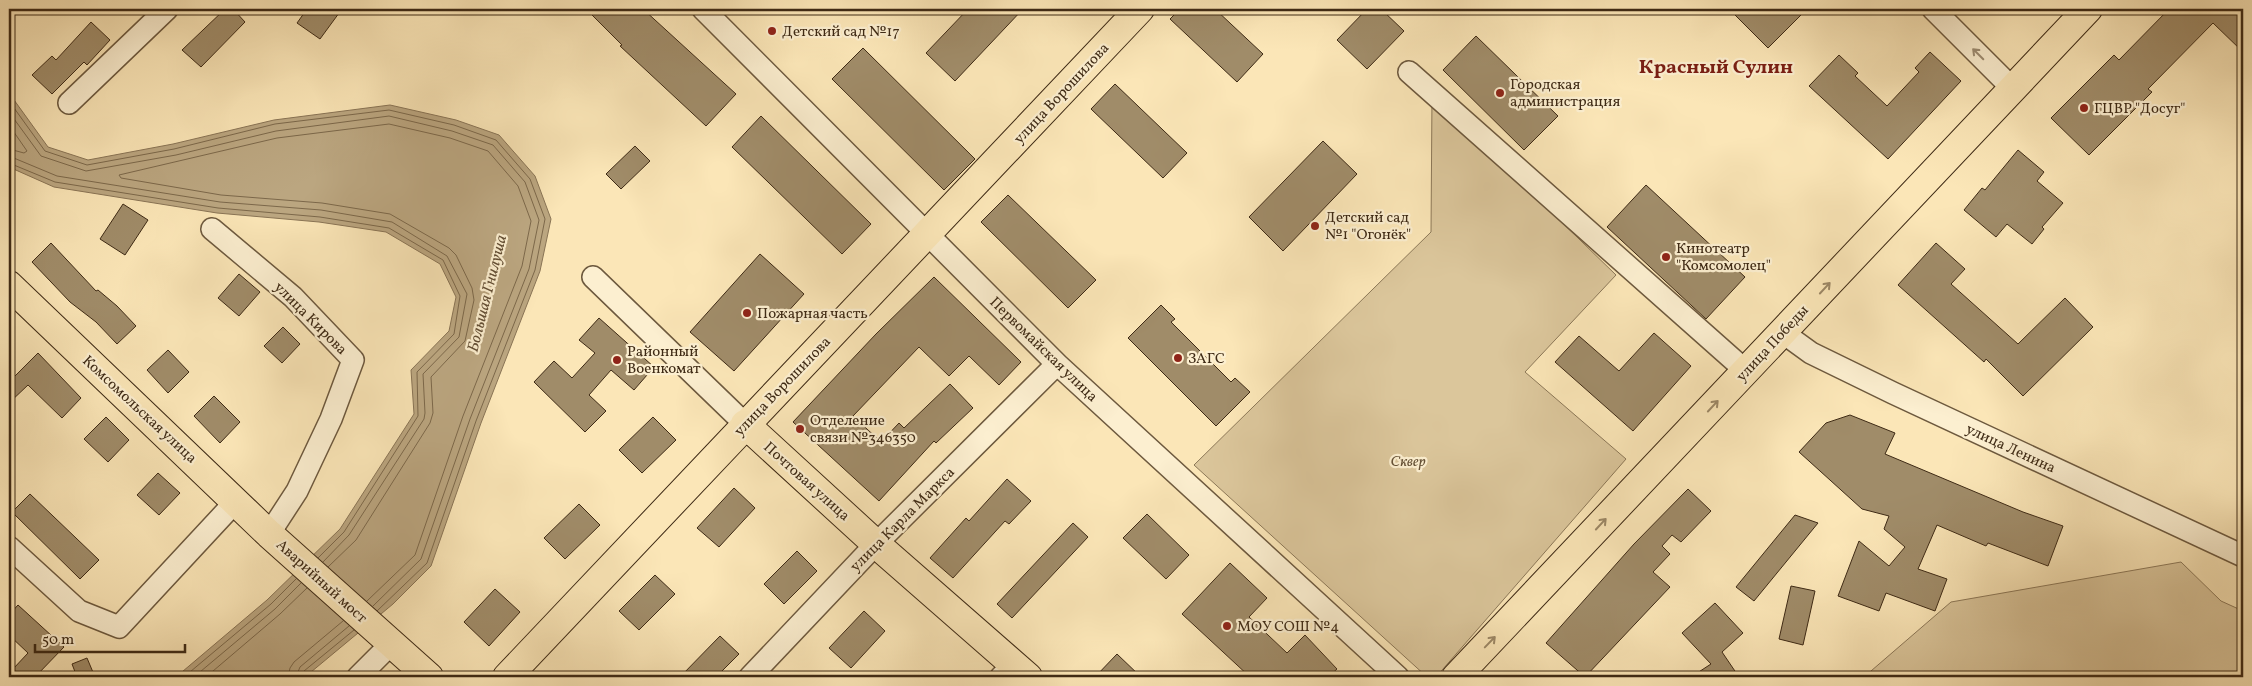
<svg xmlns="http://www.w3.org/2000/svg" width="2252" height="686" font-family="Vollkorn,serif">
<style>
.green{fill:#dbc69b;stroke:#8c7858}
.water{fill:#bba680;stroke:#897455}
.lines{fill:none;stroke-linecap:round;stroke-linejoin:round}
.shore{stroke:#7c684a;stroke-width:1}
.building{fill:#a08c69;stroke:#3e2a15}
.minor-casing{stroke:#6d593e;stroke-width:24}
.major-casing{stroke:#3e2a15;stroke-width:30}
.minor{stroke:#fcefd0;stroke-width:21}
.major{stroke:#fbe6b7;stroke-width:28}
.oneway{stroke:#9d8c72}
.oneway2{stroke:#9c8866}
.poi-dot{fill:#8f2418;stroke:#fcefd0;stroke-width:2}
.labels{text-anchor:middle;stroke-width:4.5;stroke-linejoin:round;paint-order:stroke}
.poi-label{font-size:15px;fill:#3e2a15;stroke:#fcefd0;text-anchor:start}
.street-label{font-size:15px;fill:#3e2a15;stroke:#fcefd0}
.park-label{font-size:15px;font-style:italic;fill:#655136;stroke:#fcefd0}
.water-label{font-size:16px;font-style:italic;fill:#644f35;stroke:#fcefd0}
.district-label{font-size:20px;font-weight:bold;fill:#7a1f14;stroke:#fcefd0}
</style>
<rect width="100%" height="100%" fill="#fbe6b7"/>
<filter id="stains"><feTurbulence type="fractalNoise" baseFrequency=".004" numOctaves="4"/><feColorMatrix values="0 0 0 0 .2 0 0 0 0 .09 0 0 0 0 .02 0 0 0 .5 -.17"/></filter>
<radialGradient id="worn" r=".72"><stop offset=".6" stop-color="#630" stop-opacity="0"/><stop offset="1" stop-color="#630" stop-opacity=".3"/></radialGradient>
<path class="green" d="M1432,96L1616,275L1525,372L1626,459L1436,677H1427L1194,465L1431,232Z
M2181,562L2221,601L2243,611V677H1864L1951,602Z"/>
<path class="water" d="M9,93L48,147L88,160L173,144L274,120L390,105L456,120L499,135L535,176L551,219L540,271L481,423L431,566L393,604L305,677H176L267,600L340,529L414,414L411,370L449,331L456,297L440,264L386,232L319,222L217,213L54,187L9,167Z"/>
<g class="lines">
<path class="shore" d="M9,101L45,151L87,165L174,149L275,124L389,110L454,125L496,140L530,179L545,219L535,270L476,421L427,563L377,611
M9,112L41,156L86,171L176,155L276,131L389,116L452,131L493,145L525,182L539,220L529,269L470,419L421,559L373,606
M9,125L27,151L24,153L9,149
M9,156L57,176L220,202L321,210L392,222L447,256L467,294L459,337L423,374L425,413L424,419L349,535L323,562
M9,163L55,182L218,208L320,217L389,228L443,260L460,296L454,334L417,372L418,416L344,532L318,558
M328,567L356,540L430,423L433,413L431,377L465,341L474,300L472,288L456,255L449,248L390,214L322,203L221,195L121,178L119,175L277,138L389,124L450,138L488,151L518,186L531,221L522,266L463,416L415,555L367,601
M184,677L271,604L296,579
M194,677L275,609L301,583
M206,677L280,614L307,588
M288,677L290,668L294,662L343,621
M296,677L300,667L349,626
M302,677L304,671L354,630"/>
</g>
<path class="building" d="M225,9H233L245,22L201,67L182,50Z
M307,9H342L320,39L297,23Z
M586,9H643L736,94L706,126L620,46L622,45Z
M968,9H1023L955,81L926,53Z
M1180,9H1215L1263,54L1237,82L1170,19Z
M1367,9H1381L1404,31L1367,69L1337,40Z
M1729,9H1807L1768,48Z
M2169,9H2243V52L2213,23L2148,89L2152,92L2089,155L2051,118L2114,55L2119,60Z
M91,22L110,40L87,65L84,62L52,94L32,75L52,56L56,60Z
M1476,36L1558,116L1524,150L1443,70Z
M863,48L975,159L944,190L832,79Z
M1930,52L1961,81L1888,159L1809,86L1839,55L1858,73L1855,76L1887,106L1919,72L1915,68Z
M1115,84L1187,153L1163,178L1091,109Z
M761,116L871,224L842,254L732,147Z
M1323,141L1357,174L1283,251L1249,217Z
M635,146L650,161L621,189L606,174Z
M2018,150L2044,172L2037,181L2063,203L2042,227L2044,229L2032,244L2007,224L1996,237L1964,210L1982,188L1985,190Z
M1646,185L1745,277L1706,319L1607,227Z
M1008,195L1096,280L1068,308L981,222Z
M123,204L148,220L125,255L100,239Z
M51,243L96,291L98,290L117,306L136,326L117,344L96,322L70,302L32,262Z
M1936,243L1965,269L1951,284L2018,344L2065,298L2093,327L2023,396L1986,359L1984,362L1898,285Z
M760,254L804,294L734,371L690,332Z
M239,274L260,292L239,316L218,298Z
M934,277L1021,362L999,385L969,356L949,376L919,347L853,416L881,442L899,423L904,428L950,384L973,408L936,443L934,441L879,501L793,422L876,334Z
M1161,305L1175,319L1171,322L1231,382L1235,378L1250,392L1216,426L1128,338Z
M599,318L654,367L634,390L611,370L589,395L606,411L585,432L534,382L554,361L572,378L595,353L579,340Z
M283,327L300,344L282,363L264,346Z
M1654,333L1691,366L1633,431L1555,362L1579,336L1619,371Z
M168,350L189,372L168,393L147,370Z
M38,353L81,398L62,418L28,385L9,403V382Z
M214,396L240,422L220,443L194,416Z
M1850,415L1895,433L1885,454L2023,512L2063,526L2048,566L1988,543L1986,546L1937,525L1918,569L1947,579L1935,611L1886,593L1879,611L1838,596L1859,541L1889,566L1905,547L1884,529L1889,516L1862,509L1799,452L1826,423Z
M106,417L129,440L108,462L84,439Z
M653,417L676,440L642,473L619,450Z
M158,473L180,493L159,515L137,495Z
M1007,479L1031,501L1009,524L1005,521L953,578L930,558L966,518L969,521Z
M734,488L755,508L719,547L697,528Z
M1688,489L1711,511L1681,542L1672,535L1662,546L1670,554L1653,572L1670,587L1585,677L1546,643L1634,544Z
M30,494L99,560L80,579L12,512Z
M579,504L600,525L565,559L544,538Z
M1147,514L1189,555L1166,579L1123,538Z
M1795,515L1818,523L1754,601L1736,587Z
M1073,523L1088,537L1012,618L997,604Z
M797,551L817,571L784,604L764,584Z
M1230,563L1267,598L1249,617L1287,653L1305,635L1337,669L1328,677H1250L1182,614Z
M655,575L675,594L639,630L619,611Z
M1791,586L1815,591L1803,645L1779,639Z
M495,589L520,612L489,646L464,622Z
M1715,603L1743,633L1722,652L1739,677H1691L1711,664L1682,633Z
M18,605L64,647L35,677H22L13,669L28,653L9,635V615Z
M864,611L885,631L851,668L829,648Z
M720,636L739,654L716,677H680Z
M1117,654L1141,677H1095Z
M87,658L95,677H77L72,664Z"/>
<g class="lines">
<defs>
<path id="minor" d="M703,9L1057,364L1398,677
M1933,9L2013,89
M1409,72L1746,371
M69,103L167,9
M212,229L293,297L353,360L331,419L297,491L269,534
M593,277L745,424
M1782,332L1811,353L1893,393L2243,556
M9,547L79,611L119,627L237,500
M358,677L391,644
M750,677L876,544L1057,364
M1001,677L1014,664"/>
<path id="major" d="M9,285L269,534L429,677
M745,424L876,544L1028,677
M507,677C717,454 930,233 1140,9
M1456,677L2088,9"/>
</defs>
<use href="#minor" class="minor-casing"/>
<use href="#major" class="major-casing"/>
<use href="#minor" class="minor"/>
<use href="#major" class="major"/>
</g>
<defs><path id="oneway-shaft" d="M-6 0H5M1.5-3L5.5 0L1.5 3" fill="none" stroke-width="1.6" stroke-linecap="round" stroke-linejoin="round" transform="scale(1.25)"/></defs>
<use class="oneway" href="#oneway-shaft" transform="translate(1978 54) rotate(-135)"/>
<g class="oneway2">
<use href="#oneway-shaft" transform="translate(1825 288) rotate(-47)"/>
<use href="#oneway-shaft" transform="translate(1713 406) rotate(-47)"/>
<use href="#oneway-shaft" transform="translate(1601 524) rotate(-47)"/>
<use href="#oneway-shaft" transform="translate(1490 642) rotate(-46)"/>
</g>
<g class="poi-dot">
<circle cx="772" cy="31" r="5"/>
<circle cx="1500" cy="93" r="5"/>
<circle cx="2084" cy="108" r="5"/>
<circle cx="1315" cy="226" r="5"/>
<circle cx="1666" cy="257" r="5"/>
<circle cx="747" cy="313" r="5"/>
<circle cx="1178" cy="358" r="5"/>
<circle cx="617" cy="360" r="5"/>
<circle cx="800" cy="429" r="5"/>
<circle cx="1227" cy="626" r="5"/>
</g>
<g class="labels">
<g class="poi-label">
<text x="782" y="36">Детский сад №17</text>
<text x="1510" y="89">Городская<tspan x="1510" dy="17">администрация</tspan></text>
<text x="2094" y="113">ГЦВР "Досуг"</text>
<text x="1325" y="222">Детский сад<tspan x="1325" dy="17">№1 "Огонёк"</tspan></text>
<text x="1676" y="253">Кинотеатр<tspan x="1676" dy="17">"Комсомолец"</tspan></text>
<text x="757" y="318">Пожарная часть</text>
<text x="627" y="356">Районный<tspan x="627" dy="17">Военкомат</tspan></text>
<text x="1188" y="363">ЗАГС</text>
<text x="810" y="425">Отделение<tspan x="810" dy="17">связи №346350</tspan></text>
<text x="1237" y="631">МОУ СОШ №4</text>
</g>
<g class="street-label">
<text transform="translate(1061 93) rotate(-47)" y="5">улица Ворошилова</text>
<text transform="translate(311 318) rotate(45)" y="5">улица Кирова</text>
<text transform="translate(1772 343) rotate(-47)" y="5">улица Победы</text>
<text transform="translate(1044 349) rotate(44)" y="5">Первомайская улица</text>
<text transform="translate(782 386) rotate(-46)" y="5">улица Ворошилова</text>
<text transform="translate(140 409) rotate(43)" y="5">Комсомольская улица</text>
<text transform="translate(2011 448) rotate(25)" y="5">улица Ленина</text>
<text transform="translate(807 481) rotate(42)" y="5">Почтовая улица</text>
<text transform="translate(902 519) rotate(-45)" y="5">улица Карла Маркса</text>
<text transform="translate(322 581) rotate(42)" y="5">Аварийный мост</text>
</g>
<g class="park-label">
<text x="1408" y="466">Сквер</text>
</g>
<g class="water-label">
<text transform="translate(486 293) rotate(-76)" y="6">Большая Гнилуша</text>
</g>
<g class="district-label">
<text x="1716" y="73">Красный Сулин</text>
</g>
</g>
<rect width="2252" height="686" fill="none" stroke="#fbe6b7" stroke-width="30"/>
<rect x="10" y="10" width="2232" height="666" fill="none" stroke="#3e2a15" stroke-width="2.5"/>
<rect x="15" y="15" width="2222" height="656" fill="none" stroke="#3e2a15"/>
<path d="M35 644v8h150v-8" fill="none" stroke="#3e2a15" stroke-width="2.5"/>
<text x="42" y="644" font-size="15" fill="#3e2a15" stroke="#fcefd0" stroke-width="4" paint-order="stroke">50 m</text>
<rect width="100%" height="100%" filter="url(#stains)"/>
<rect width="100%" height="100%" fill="url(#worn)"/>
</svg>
